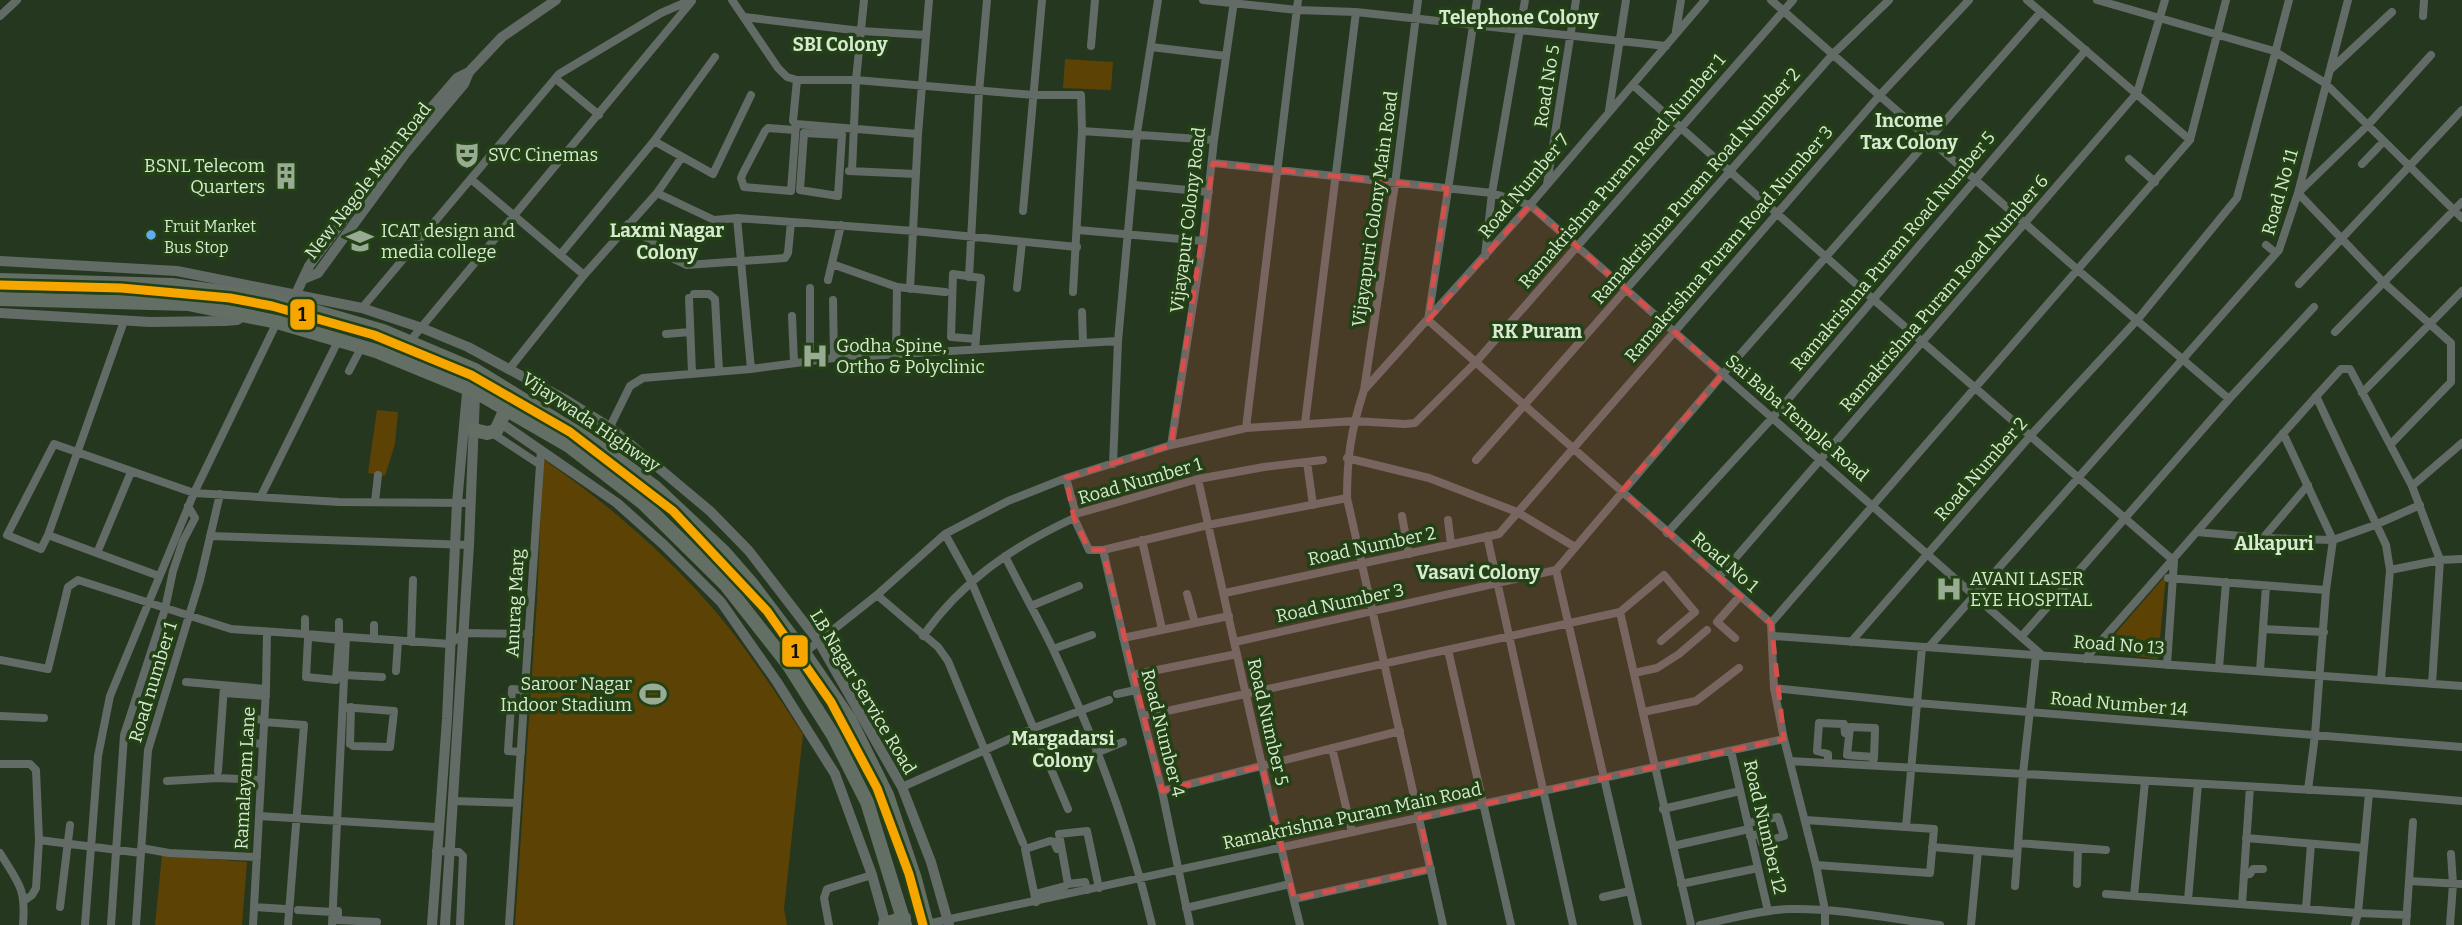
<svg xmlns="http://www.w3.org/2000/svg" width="2462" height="925" font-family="Bitter,serif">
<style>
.green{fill:#5c4204}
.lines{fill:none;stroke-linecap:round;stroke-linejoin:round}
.minor{stroke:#626b66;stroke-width:8}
.tertiary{stroke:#626b66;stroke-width:10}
.trunk{stroke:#636e64;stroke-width:14}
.metro-1-casing{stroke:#224115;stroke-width:14}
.metro-1{stroke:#f7a600;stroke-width:9}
.marked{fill:#d64f4a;fill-opacity:0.2;stroke:#d64f4a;stroke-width:5;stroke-dasharray:14 9;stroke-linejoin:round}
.bus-dot{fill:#60acee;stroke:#224115;stroke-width:2.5}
.labels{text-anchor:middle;stroke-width:7;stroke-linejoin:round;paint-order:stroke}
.bus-label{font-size:16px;fill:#d7ead1;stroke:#224115;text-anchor:start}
.street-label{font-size:18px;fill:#d7ead1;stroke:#224115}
.poi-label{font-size:18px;fill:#d7ead1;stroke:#224115;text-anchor:start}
.neighbourhood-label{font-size:19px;font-weight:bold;fill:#d7ead1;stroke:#224115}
.line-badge{stroke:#224115;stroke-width:2.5}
.pale-badge-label{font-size:19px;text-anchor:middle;font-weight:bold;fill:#111}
</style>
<rect width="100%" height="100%" fill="#26371f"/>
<path class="green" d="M1065,59L1113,62L1111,90L1063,88Z
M377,410L398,412L395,444L385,476L368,473Z
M543,459C607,503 665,553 716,612C748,650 775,692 803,734L784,909L787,925H515L537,600Z
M2166,575L2158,659L2100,651Z
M162,855L247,862L242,925H155Z"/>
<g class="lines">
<path class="minor" d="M732,0L778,68L787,77L797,80H856L1034,95H1081L1082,131L1073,292
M1203,0L1297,10L1356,12L1666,46
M1418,0L1395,184L1364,390C1351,430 1347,457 1347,498L1443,925
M1477,0L1428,320L1771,623L1774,688L1784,739L1816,865L1825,910V925
M1771,0L2079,271L2229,399
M2027,0L2190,140
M2097,0L2274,51L2325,83L2462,218
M0,16L17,0
M2423,16L2424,0
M744,17L861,31L926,35
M1676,31L1681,0
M1091,46L1095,0
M1151,47L1226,56
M2330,70L2392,12
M556,79L599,115
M797,80L793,121L796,124L918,134
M1633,85L1873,299L2174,561L2167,665
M1609,110L1626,0
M795,130L768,128L765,131L743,173L741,178L744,187L791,191L796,124
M1082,131L1214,140
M804,133L842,135L838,196L800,190Z
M654,141L713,174L751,95
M2129,159L2155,182
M1213,163L1492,193L1530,205L2043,656
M2362,164L2384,141
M849,171L916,174
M852,171L856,80L864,0
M472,180L584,275
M1547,184L1576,0
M1134,185L1209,192
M657,193L714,220L737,218L914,231L1077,247
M1023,211L1042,0
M737,218L751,369
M628,224L674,259L687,265L785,258L788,253L791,222
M1078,230L1203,241
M2266,245L2276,253
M560,255L654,141L715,57
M1485,256L1492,193L1525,0
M832,264L897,287L945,292
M969,277L979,92L987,0
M828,280L841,225
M2299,284L2462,110
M810,288V361
M1017,288L1022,242
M910,289L918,134L929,0
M694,294H709L715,299L719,371
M689,298L692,373
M833,300L834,358
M362,308L559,74L661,13L691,0
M1082,312L1083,343
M792,316L794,363
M2335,332L2462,202
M666,334L690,332
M410,341L692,1
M975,349L981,278L953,274L951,337L976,339
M896,354L897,287
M510,368L584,275L657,193L682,157
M349,371L362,346
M1364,390L1530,205L1705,0
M2362,393L2462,291
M2316,396L2386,545L2390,570L2381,680
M1305,423L1356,12
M1246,428L1298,0
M492,433L539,464
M2283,433L2333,540L2326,590L2315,735L2308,790
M2391,444L2451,382V343L2383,282L2298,193L2367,126L2431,55
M1171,445L1203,241L1214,140L1234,1
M600,447L630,386L643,378L751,369L834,358L1118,341
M1347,458L1429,478L1517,512L1575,547
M1476,460L1833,54L1889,0
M1307,462L1313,505
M1113,464L1118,341L1137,133L1158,0
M1066,478L1076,514
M1198,479C1231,628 1263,777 1300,925
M2412,486L2462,443
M261,496L339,339
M375,502L378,475
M1402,516L1409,554
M1074,518L1089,550H1103L1208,525L1347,498
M1448,520L1451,544
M2197,532L2263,538L2333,540L2375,525L2420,505
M1667,533L1773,417L2086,50
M945,534L971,581L1068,809
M48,535L124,321
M210,536L469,545
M1487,536L1573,925
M2263,538L2308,485
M1142,540L1162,629
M1103,550L1132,675L1162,791L1190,925
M97,553L131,472
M1005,556C1020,587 1037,616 1052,647C1093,734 1130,832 1152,925
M1556,570L1638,925
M2390,570L2440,560L2462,559
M159,576L48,535L41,549L7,535L54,444L194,493L339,502L470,503
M1719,577L2137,93L2165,0
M2168,578L2326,590
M1225,593L1499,534L1880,95L1969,0
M1187,594L1195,623
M877,595L938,647L948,661L1023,843
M1031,606L1079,586
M1620,612L1691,925
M1771,623L2190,140L2226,0
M2263,629L2324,632
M305,634V619
M923,636C963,580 1012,547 1074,518L1076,514L1198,479L1264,467L1323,460
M1773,636L2462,686
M2022,636L2229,399L2314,307
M311,637L339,640L336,680L306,677L308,639Z
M339,637V622
M1123,638L1229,616
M1735,638L1717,622L1740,596
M374,639V625
M411,642L413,580
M1235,642L1556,570L1723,374L2040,13
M1851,642L2031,435L2138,319L2237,198L2289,0
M1929,647L2279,250L2298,193L2348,0
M1053,649L1092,635
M1448,650L1511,925
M804,653L877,595L945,534L1008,501L1066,478L1171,445L1246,428L1354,421L1405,424L1415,423L1475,363L1793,0
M2085,659C2171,563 2254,464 2341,369H2350L2412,486L2440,560L2432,684
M0,660L48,669L68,587L78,580L231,629L450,644L464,633L529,634
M2219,668L2226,582
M396,671L398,641
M2260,671L2266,586
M1634,673L1657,668L1679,654L1707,630
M344,675L382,677
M1132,675L1237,654
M186,682L266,689
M1774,688L1917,703L2462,747
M224,693L266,696
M1117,694L1136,690
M343,707L394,711L390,747L353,746
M1643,712L1696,701L1739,668
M0,716L44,718
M1144,716L1620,612L1664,575L1695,612L1661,641
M254,719L264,720
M264,722L304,725L288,925
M252,743L263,744
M350,744L351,707
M1332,748L1352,832
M1731,751L1768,911
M521,752L508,751L512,689L525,690
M1096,753L1123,742
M1790,761L2369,793L2462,801
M1828,763V754L1817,751L1819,723L1844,724L1845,733
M0,764H30L36,770L39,840L36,888L32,895L25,900
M1873,765L1874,757L1875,730V728L1850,727L1847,755L1874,757
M218,771L224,686
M167,781L218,778L261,780
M902,787L1034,728L1109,700
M1162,791L1400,731
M453,801L517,803
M1663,809L1740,791
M259,816L437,827
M1806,820L1934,829L1930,873L1816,865
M1748,823L1778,817L1784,836L1762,843L1759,834L1750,836
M1906,827L1922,647
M2246,838L2364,848
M39,840L141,853
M2018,843L2106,850
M1673,846L1749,829
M1932,847L2016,854
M141,848L169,853L257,857
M436,851L459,852L463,856L460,925
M0,853C19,884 26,888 23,925
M2244,875L2250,874L2253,869H2263
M2409,881L2462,884
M1681,884L1758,868
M2077,884L2078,848
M2015,886L2023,774L2036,655
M1087,890L1085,882L1068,884L1059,834L1087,831L1099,888
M1035,894L1065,886
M2106,894L2358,913L2369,793
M2134,896L2145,781
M1603,897L1630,891
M1294,899L1431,869
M2188,900L2198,784
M1036,902L1025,849L1050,841L1054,842L1057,849
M2242,904L2250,787
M60,907L70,825
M254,907L285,909
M1186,908L1290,884
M2306,908L2311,844
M298,910L333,912
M338,911V920L377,922
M927,924L1784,739
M85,925L98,756L110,696L194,493L277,322
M111,925L124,735L165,609L173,571L183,541L195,518L188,506
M136,925L148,750L200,580L220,494
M253,925L266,689L267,632
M332,925L346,637
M509,925L541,450
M829,925L824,898L827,889L872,875
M1700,925C1730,919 1760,910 1790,909C1840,908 1891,919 1940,925
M1971,925L1978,851
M2355,925L2358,913L2407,915
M2406,925L2413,822
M2450,925L2453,884L2451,854"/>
<path class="tertiary" d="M0,261L177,271L362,308L422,328L468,347L566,400L611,428L710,511L749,551L819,642L902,787L931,862L949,925
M303,279L318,273L405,154L464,84L469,72
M294,298L309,266L399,145L457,78L469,72L502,37L556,0
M0,313L150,322L225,321L237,320L243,316
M501,423L617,503L664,545L721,602L777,682L835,774L872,875L886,925
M432,925L447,719L457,503L467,393L475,370
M445,925L469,545L475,396L484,374"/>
<path class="trunk" d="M0,280L172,285L266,298L290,304L383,331L475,370L600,447L656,488L724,552L751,583L804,653L850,720L887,795L915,879L927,925
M0,299L188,304L277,322L376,351L476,392L569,446L643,503L725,584L788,664L833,735L867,802L905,925
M474,430L487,433L496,431L506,409
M885,924L904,918"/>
<defs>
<path id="metro-1" d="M0,285L121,288L230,298L272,306L374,335L471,375L570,432L673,511L767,611L831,702L877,788L909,874L923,925"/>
</defs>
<use href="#metro-1" class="metro-1-casing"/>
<use href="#metro-1" class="metro-1"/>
</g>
<path class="marked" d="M1213,163L1447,188L1428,320L1530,205L1723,374L1622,491L1771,623L1784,739L1420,818L1431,869L1294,899L1262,766L1162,791L1103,550H1089L1074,518L1066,478L1171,445Z"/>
<defs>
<symbol id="theatre-bare" viewBox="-9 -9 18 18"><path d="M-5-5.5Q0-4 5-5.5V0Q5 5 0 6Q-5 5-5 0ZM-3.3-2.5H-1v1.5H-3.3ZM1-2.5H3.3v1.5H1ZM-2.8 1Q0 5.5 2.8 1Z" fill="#99ab93" stroke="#224115" stroke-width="2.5" paint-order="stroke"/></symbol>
<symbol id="building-bare" viewBox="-9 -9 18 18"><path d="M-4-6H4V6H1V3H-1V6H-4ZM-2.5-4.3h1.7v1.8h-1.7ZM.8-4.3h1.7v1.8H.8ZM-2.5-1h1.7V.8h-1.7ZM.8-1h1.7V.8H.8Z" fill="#99ab93" stroke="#224115" stroke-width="2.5" paint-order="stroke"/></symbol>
<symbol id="university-bare" viewBox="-9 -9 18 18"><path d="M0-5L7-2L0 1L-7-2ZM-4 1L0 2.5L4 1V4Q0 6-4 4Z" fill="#99ab93" stroke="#224115" stroke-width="2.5" paint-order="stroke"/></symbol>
<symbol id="hospital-bare" viewBox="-9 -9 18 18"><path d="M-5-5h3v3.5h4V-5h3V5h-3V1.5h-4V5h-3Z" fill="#99ab93" stroke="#224115" stroke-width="2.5" paint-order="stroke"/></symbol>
<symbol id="stadium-bare" viewBox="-9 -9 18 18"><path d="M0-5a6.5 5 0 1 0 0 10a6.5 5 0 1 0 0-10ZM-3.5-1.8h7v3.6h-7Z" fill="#99ab93" stroke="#224115" stroke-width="2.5" paint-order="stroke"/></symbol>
</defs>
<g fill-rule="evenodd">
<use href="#theatre-bare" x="448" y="136" width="38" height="38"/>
<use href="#building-bare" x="267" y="157" width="38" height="38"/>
<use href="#university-bare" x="341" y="222" width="38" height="38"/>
<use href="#hospital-bare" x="796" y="337" width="38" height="38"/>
<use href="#hospital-bare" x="1930" y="570" width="38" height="38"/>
<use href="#stadium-bare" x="634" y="675" width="38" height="38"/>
</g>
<circle class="bus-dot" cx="151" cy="235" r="6"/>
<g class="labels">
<g class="bus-label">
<text x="164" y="232">Fruit Market<tspan x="164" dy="21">Bus Stop</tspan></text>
</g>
<g class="street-label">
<text transform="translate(1547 86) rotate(-81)" y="6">Road No 5</text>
<text transform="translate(1622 171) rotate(-49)" y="6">Ramakrishna Puram Road Number 1</text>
<text transform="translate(368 181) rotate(-52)" y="6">New Nagole Main Road</text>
<text transform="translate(1524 186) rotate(-50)" y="6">Road Number 7</text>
<text transform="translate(1696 186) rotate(-49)" y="6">Ramakrishna Puram Road Number 2</text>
<text transform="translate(2280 192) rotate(-74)" y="6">Road No 11</text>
<text transform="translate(1375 209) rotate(-82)" y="6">Vijayapuri Colony Main Road</text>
<text transform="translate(1188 220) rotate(-83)" y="6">Vijayapur Colony Road</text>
<text transform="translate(1729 244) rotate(-49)" y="6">Ramakrishna Puram Road Number 3</text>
<text transform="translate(1893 251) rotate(-50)" y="6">Ramakrishna Puram Road Number 5</text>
<text transform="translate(1944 293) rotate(-49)" y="6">Ramakrishna Puram Road Number 6</text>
<text transform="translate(1797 418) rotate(41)" y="6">Sai Baba Temple Road</text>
<text transform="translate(591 422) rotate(34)" y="6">Vijaywada Highway</text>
<text transform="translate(1981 469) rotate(-49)" y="6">Road Number 2</text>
<text transform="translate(1140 481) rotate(-16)" y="6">Road Number 1</text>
<text transform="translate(1372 546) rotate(-12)" y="6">Road Number 2</text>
<text transform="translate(1725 562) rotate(41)" y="6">Road No 1</text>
<text transform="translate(515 603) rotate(-87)" y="6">Anurag Marg</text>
<text transform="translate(1340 603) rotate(-12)" y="6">Road Number 3</text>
<text transform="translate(2119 645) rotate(4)" y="6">Road No 13</text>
<text transform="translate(153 682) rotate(-73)" y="6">Road number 1</text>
<text transform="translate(863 692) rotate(59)" y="6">LB Nagar Service Road</text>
<text transform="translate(2119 704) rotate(5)" y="6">Road Number 14</text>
<text transform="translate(1268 722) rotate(77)" y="6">Road Number 5</text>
<text transform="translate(1163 733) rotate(76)" y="6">Road Number 4</text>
<text transform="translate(245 778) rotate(-87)" y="6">Ramalayam Lane</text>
<text transform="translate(1352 816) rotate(-12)" y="6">Ramakrishna Puram Main Road</text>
<text transform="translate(1765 827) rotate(77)" y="6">Road Number 12</text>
</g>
<g class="poi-label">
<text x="488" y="161">SVC Cinemas</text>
<text x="265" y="172" text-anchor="end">BSNL Telecom<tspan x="265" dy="21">Quarters</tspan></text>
<text x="381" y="237">ICAT design and<tspan x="381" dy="21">media college</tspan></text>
<text x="836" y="352">Godha Spine,<tspan x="836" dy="21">Ortho &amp; Polyclinic</tspan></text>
<text x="1970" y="585">AVANI LASER<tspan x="1970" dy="21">EYE HOSPITAL</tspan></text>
<text x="632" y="690" text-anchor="end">Saroor Nagar<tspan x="632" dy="21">Indoor Stadium</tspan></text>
</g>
<g class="neighbourhood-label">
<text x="1519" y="24">Telephone Colony</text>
<text x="840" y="51">SBI Colony</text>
<text x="1909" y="127">Income<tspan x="1909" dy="22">Tax Colony</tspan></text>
<text x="667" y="237">Laxmi Nagar<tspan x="667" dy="22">Colony</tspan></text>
<text x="1537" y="338">RK Puram</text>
<text x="2274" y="550">Alkapuri</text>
<text x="1478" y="579">Vasavi Colony</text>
<text x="1063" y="745">Margadarsi<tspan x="1063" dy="22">Colony</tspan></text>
</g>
</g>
<g class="line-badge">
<rect x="289" y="298" width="27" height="33" rx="7" fill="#f7a600"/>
<rect x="781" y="634" width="28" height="34" rx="7" fill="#f7a600"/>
</g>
<g class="pale-badge-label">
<text x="302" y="321">1</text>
<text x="795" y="658">1</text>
</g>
</svg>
